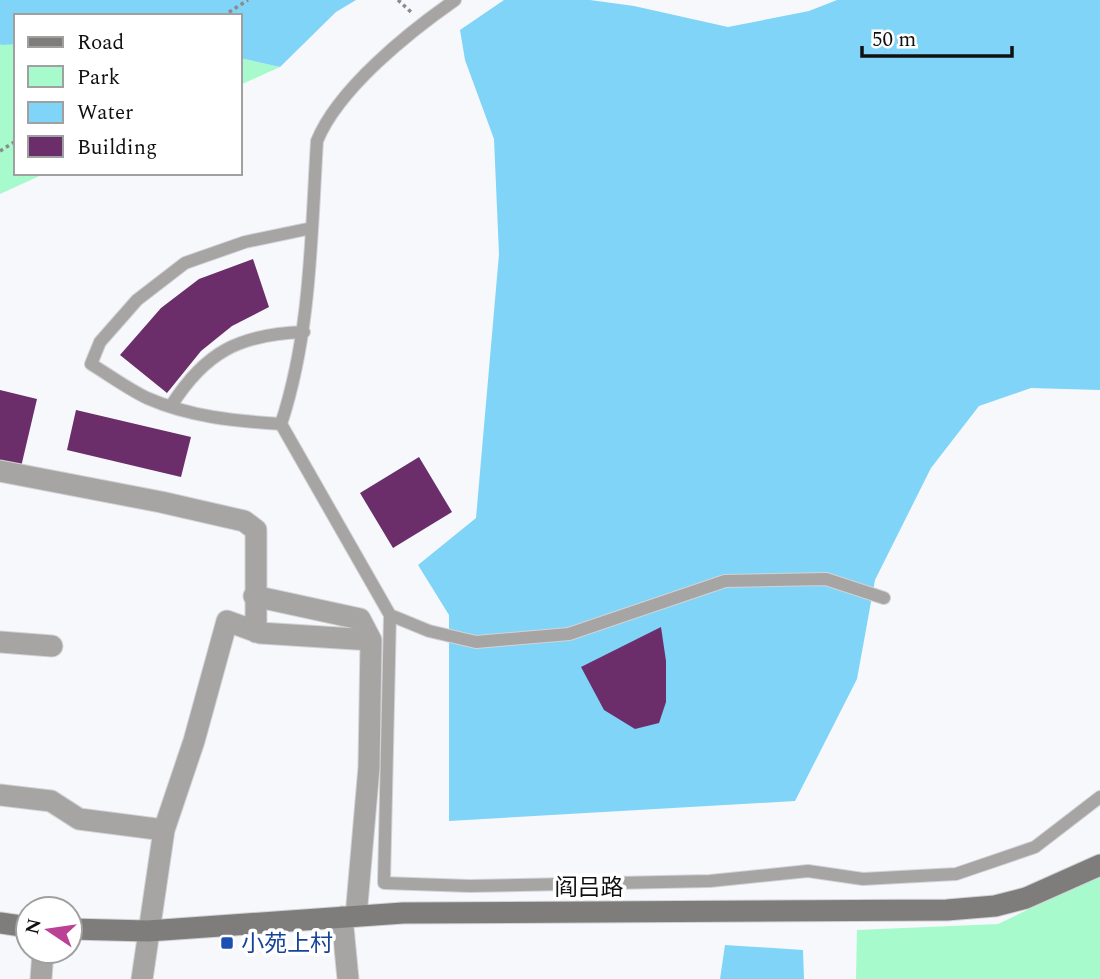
<svg xmlns="http://www.w3.org/2000/svg" width="1100" height="979" font-family="Spectral,'Noto Sans SC',serif">
<style>
.green{fill:#a6facc}
.water{fill:#80d4f8}
.building{fill:#6c2e6b}
.lines{fill:none;stroke-linecap:round;stroke-linejoin:round}
.service-casing{stroke:#d2d3d6;stroke-width:14}
.minor-casing{stroke:#d2d3d6;stroke-width:23}
.secondary-casing{stroke:#d2d3d6;stroke-width:23}
.path{stroke:#8b8b8d;stroke-width:3.5;stroke-dasharray:3.5 3.5;stroke-linecap:butt}
.service{stroke:#a6a5a4;stroke-width:12}
.minor{stroke:#a6a5a4;stroke-width:21}
.secondary{stroke:#7f7d7c;stroke-width:21}
.transit-dot{fill:#1a4fb4;stroke:#fff;stroke-width:2.5}
.labels{text-anchor:middle;stroke-width:7;stroke-linejoin:round;paint-order:stroke}
.street-label{font-size:23px;fill:#111112;stroke:#fff}
.transit-label{font-size:23px;fill:#164399;stroke:#fff;text-anchor:start}
</style>
<rect width="100%" height="100%" fill="#f7f8fb"/>
<path class="green" d="M0,44H16V173H46L0,194Z
M240,58L280,67L240,85Z
M1100,875V979H856L857,930L998,924Z"/>
<path class="water" d="M0,0H356L336,12L280,67L240,58V16H16V44L2,45L0,44Z
M504,0H590L634,6L728,27L809,11L837,0H1100V390L1031,388L979,406L931,468L875,580L857,679L795,801L449,821V615L418,565L476,518L499,254L494,139L465,60L460,30Z
M725,945L803,950L804,979H720Z"/>
<path class="building" d="M253,259L269,307L232,326L201,351L167,393L120,355L161,308L199,279Z
M0,390L37,399L21,467L0,462Z
M76,410L191,437L181,477L67,450Z
M419,457L452,512L393,548L360,493Z
M661,627L666,661V702L659,723L635,729L604,710L581,667Z"/>
<g class="lines">
<defs>
<path id="service" d="M455,0C409,32 338,89 317,141C311,236 311,333 281,424L390,615L384,883L470,886L710,881L808,871L863,879L956,874L1035,847L1100,797
M171,406C205,352 240,334 304,332
M281,424C235,421 190,417 147,398C128,389 109,375 91,364L100,342L137,300L185,263L245,242L312,228
M390,615L429,631L476,642L569,634L725,581L826,579L884,598"/>
<path id="minor" d="M0,471L161,502L244,521L256,530V632
M254,596L360,619L371,640L369,767L356,916
M0,642L52,646
M0,795L51,801L79,819L164,830
M342,917L348,979
M41,979L43,951
M142,979L164,830L194,741L227,621L260,633L371,640"/>
<path id="secondary" d="M0,923L28,927
M70,929L148,931L403,913L947,910L995,906L1026,898L1100,865"/>
</defs>
<use href="#service" class="service-casing"/>
<use href="#minor" class="minor-casing"/>
<use href="#secondary" class="secondary-casing"/>
<path class="path" d="M398,0L411,12
M223,16L248,0
M0,151L16,141"/>
<use href="#service" class="service"/>
<use href="#minor" class="minor"/>
<use href="#secondary" class="secondary"/>
</g>
<rect class="transit-dot" x="220" y="936" width="14" height="14" rx="3.5"/>
<g class="labels">
<g class="street-label">
<text x="589" y="895">阎吕路</text>
</g>
<g class="transit-label">
<text x="241" y="951">小苑上村</text>
</g>
</g>
<rect x="14" y="14" width="228" height="161" fill="#ffffff" stroke="#a0a0a0" stroke-width="2"/>
<rect x="28" y="37" width="35" height="10" fill="#7f7d7c" stroke="#a0a0a0" stroke-width="2"/>
<text x="77" y="49" font-size="21" fill="#111112">Road</text>
<rect x="28" y="66" width="35" height="21" fill="#a6facc" stroke="#a0a0a0" stroke-width="2"/>
<text x="77" y="84" font-size="21" fill="#111112">Park</text>
<rect x="28" y="102" width="35" height="21" fill="#80d4f8" stroke="#a0a0a0" stroke-width="2"/>
<text x="77" y="119" font-size="21" fill="#111112">Water</text>
<rect x="28" y="136" width="35" height="21" fill="#6c2e6b" stroke="#a0a0a0" stroke-width="2"/>
<text x="77" y="154" font-size="21" fill="#111112">Building</text>
<g transform="translate(49 930) rotate(283)"><circle r="33" fill="#ffffff" stroke="#a0a0a0" stroke-width="2"/>
<path d="M0-5L12 26L0 18L-12 26Z" fill="#ba4194"/>
<text y="-10" font-size="19" font-weight="bold" text-anchor="middle" fill="#111112">N</text>
</g>
<path d="M862 46v10h150v-10" fill="none" stroke="#111112" stroke-width="3.5"/>
<text x="872" y="46" font-size="21" fill="#111112" stroke="#ffffff" stroke-width="5" paint-order="stroke">50 m</text>
</svg>
